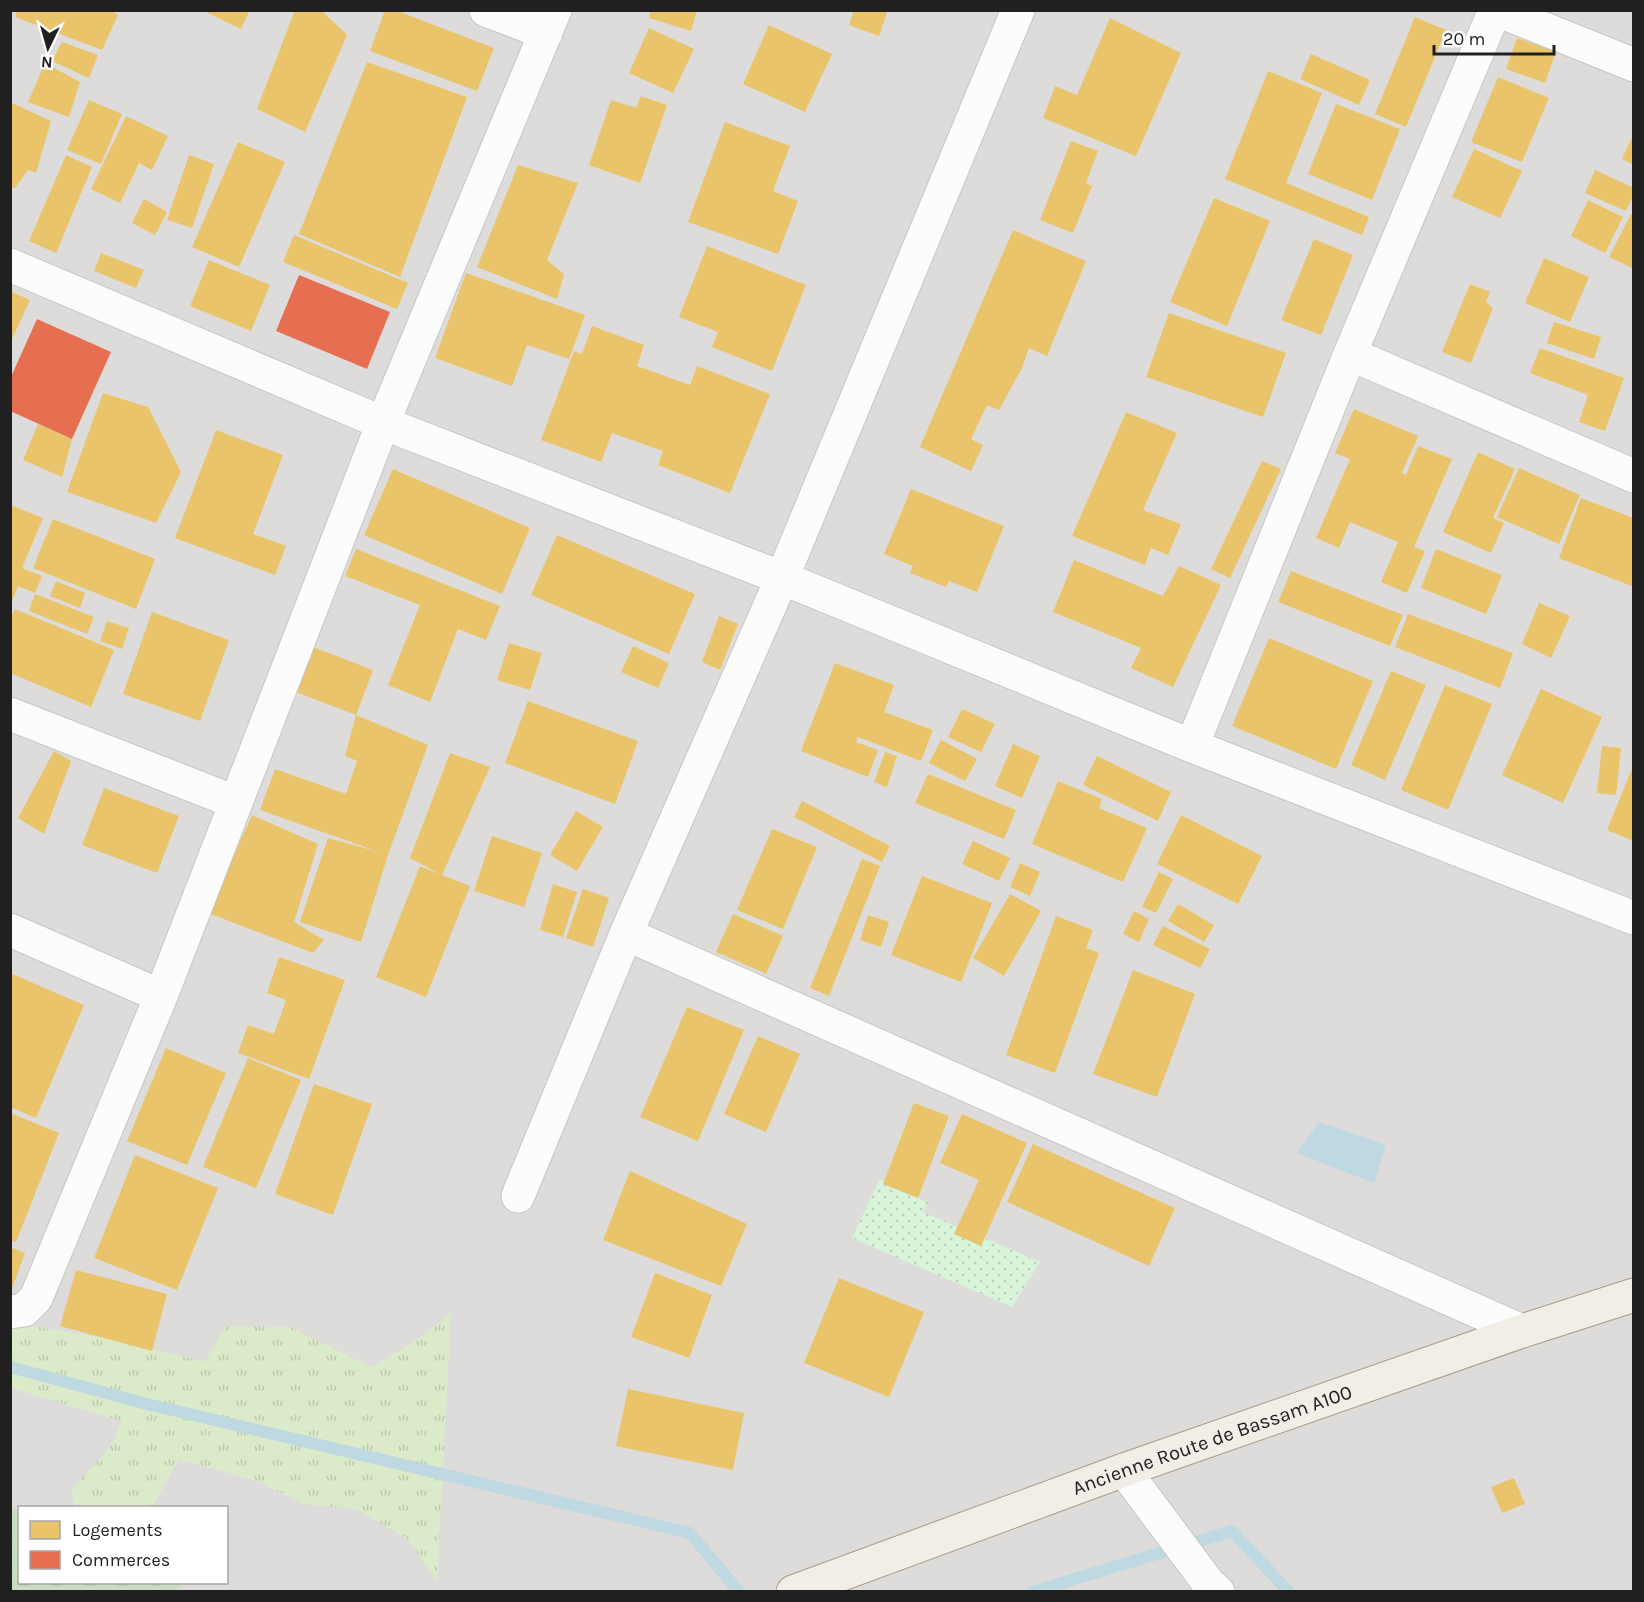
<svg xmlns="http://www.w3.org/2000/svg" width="1644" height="1602" font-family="Karla,sans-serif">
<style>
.residential{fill:#dedcda;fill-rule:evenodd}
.grass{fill:url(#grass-tufts)}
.forest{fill:url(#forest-firs)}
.park{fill:url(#park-dots)}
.water{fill:#bed9e1}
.homes{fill:#e9c46a}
.shops{fill:#e76f51}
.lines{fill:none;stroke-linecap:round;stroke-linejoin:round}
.stream{stroke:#bed9e1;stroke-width:12}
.minor-casing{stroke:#c7c6c5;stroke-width:35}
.major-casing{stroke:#a59c85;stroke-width:35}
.minor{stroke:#fdfcfc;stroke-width:33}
.major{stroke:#f2ede6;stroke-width:33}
.labels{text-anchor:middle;stroke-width:6;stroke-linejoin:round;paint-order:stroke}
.street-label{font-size:20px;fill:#202020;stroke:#fff}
</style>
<defs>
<pattern id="grass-tufts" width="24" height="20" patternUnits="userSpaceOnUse" patternTransform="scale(1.5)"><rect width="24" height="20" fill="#dbebc9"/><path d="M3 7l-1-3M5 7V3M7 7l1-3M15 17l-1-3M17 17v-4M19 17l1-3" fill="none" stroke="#bcc9ac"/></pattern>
<pattern id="forest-firs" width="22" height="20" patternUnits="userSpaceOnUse" patternTransform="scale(1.5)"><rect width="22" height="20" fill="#c9dcbf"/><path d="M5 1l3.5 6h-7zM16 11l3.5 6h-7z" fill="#acbca4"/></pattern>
<pattern id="park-dots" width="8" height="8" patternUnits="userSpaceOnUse" patternTransform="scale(1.5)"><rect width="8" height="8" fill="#d8f4d9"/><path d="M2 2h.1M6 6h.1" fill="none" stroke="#b9d1ba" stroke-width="1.8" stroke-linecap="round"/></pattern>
</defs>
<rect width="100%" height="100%" fill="#efede9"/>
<path class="residential" d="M11,11H1633V1591L11,1592ZM20,1508H226V1582H20Z"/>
<path class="grass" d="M451,1313L437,1582L408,1539L356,1509L304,1504L257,1481L179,1459L152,1507H75L71,1491L111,1445L122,1421L11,1388L10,1323L99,1337L205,1362L226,1326L289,1327L371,1367L415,1341Z"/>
<path class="forest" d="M10,1507L19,1511L20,1582L184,1583L174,1591H11Z"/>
<path class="park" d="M880,1179L928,1203L923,1212L1040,1262L1012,1307L852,1238Z"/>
<path class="water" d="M1319,1122L1386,1145L1374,1183L1297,1153Z"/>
<path class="homes" d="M17,10H110L118,15L102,50L15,17Z
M202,10H250L241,29Z
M295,10H321L347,35L305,132L257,109Z
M385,10H395L494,48L477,91L370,51Z
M651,10H697L691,31L649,18Z
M854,10H888L879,36L849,25Z
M1415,17L1446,30L1406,127L1375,114Z
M1110,18L1181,53L1136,156L1043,118L1055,86L1077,95Z
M769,25L832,54L805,112L743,84Z
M649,28L694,49L673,93L629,73Z
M1517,38L1556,52L1545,83L1506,69Z
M62,42L98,55L89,78L52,61Z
M1311,54L1370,80L1359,105L1300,79Z
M367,62L467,97L400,277L299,234Z
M45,63L80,82L69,117L28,102Z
M1268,71L1322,93L1286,183L1369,217L1362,235L1225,179Z
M1498,77L1549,98L1522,162L1471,142Z
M641,96L667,105L640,183L589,165L611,100L636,108Z
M89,100L122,114L101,164L67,150Z
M10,102L51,121L36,173L28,170L15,188L10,187Z
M1336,104L1400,129L1372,200L1308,174Z
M126,116L168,136L152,170L139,163L120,203L91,189Z
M725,122L790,146L773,191L798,201L778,254L688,222Z
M1634,133V165L1622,159Z
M1071,141L1098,151L1086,183L1092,186L1073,233L1040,220Z
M238,142L285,162L239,267L192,247Z
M1474,149L1522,171L1500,218L1452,197Z
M66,155L92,167L56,253L29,241Z
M189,155L214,164L192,228L167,220Z
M518,165L578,183L547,260L564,274L557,299L477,267Z
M1595,170L1634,188V194L1626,211L1585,193Z
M1214,198L1270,221L1227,326L1170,302Z
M144,199L167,212L155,235L132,223Z
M1588,200L1623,217L1605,253L1571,236Z
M1631,214L1634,215V269L1609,257Z
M1013,230L1086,261L1047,356L1029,348L1022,368L999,410L987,405L971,439L983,445L971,471L920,447Z
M294,235L408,283L397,309L283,262Z
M1314,239L1353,255L1321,335L1281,320Z
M707,246L806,285L772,371L712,347L718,332L679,317Z
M101,253L144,270L136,288L94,271Z
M1544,258L1589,277L1570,322L1525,303Z
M209,260L270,285L251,331L190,306Z
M466,273L585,315L569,359L527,345L512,386L435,358Z
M1470,284L1490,292L1486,302L1493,308L1471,363L1442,352Z
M10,291L30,300L10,343Z
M1169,313L1286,353L1263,417L1146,377Z
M1554,322L1601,337L1594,359L1547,343Z
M592,326L644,345L637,366L690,385L697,366L770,394L730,493L658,465L663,451L612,433L601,462L541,440L574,351L582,354Z
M1540,348L1624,378L1605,431L1579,422L1588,395L1530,373Z
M103,393L148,407L181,472L156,523L67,492Z
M1354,409L1418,436L1402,473L1406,475L1418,446L1452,459L1414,547L1425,551L1407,593L1381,582L1398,542L1350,522L1339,548L1316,538L1350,459L1335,453Z
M1126,412L1177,433L1143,510L1181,524L1168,555L1151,548L1145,565L1072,536Z
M38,424L72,439L62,477L23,460Z
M216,430L283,455L253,534L286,546L275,575L175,538Z
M1478,452L1515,469L1493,518L1504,523L1491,553L1443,532Z
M1262,461L1281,469L1230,578L1211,569Z
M1519,468L1580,495L1559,544L1497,517Z
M393,469L530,528L502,594L364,535Z
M911,489L1004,526L977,592L949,581L946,587L910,573L913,566L884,554Z
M1581,498L1634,518V587L1559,558Z
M10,505L43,518L22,568L42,576L35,593L18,586L11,604Z
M53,519L155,559L136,609L33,568Z
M557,535L695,594L669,654L531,595Z
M356,549L500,606L486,640L458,629L430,702L388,685L420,605L345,576Z
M1436,549L1502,575L1486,614L1421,588Z
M1074,560L1163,596L1179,566L1221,585L1173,687L1131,668L1141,648L1053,612Z
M1291,571L1403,615L1390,646L1278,602Z
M56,581L85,593L80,608L50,596Z
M35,594L94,617L87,634L29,611Z
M1539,603L1570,616L1551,658L1522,644Z
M15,609L114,650L91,707L10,673V619Z
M152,612L229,640L200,721L123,694Z
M1408,614L1513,653L1500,688L1395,647Z
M719,616L738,624L720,670L702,662Z
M107,621L129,628L122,649L100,641Z
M1269,638L1373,681L1336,769L1232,726Z
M509,643L542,653L530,690L497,680Z
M633,646L669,663L658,688L621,672Z
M313,647L373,670L356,715L296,692Z
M835,663L894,685L884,712L933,730L921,761L858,737L856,742L878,750L868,777L801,751Z
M1391,671L1426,685L1385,780L1351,765Z
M1445,685L1492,704L1448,810L1401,790Z
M1541,689L1602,717L1563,803L1502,775Z
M528,701L638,741L615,804L505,763Z
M962,709L995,724L981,752L948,737Z
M356,715L428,745L388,855L361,942L300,922L328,838L379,852L260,810L275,769L346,794L357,761L345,756Z
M941,740L977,759L965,781L929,763Z
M1013,744L1040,756L1022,798L995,786Z
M1602,746L1621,748L1616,795L1597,793Z
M54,751L71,761L44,834L18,818Z
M885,752L897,756L887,787L874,782Z
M450,753L490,767L442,875L470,886L426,997L376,977L420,866L442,875L410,858Z
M1097,756L1171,792L1158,821L1083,785Z
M1633,766H1634V841L1607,830Z
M928,774L1016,810L1004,839L915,803Z
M1058,781L1102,799L1099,808L1147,828L1123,882L1032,844Z
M104,788L179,816L157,873L82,845Z
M802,801L890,846L882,862L794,817Z
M576,811L603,827L577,871L550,855Z
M252,815L318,844L294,922L324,940L313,953L208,913Z
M1181,815L1262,856L1238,904L1157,864Z
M772,829L817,847L783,929L737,910Z
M492,836L542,853L524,907L474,891Z
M973,841L1010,858L999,881L962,864Z
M862,859L880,866L829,996L810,988Z
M1020,863L1040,872L1030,896L1010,887Z
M1159,872L1173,879L1156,913L1142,907Z
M922,876L992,903L961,982L891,955Z
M553,884L577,892L563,937L540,930Z
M583,889L609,898L593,947L566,938Z
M1010,894L1041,911L1004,976L973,958Z
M1178,904L1214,925L1204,942L1168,921Z
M1134,911L1149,919L1139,942L1123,934Z
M733,914L783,936L766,974L716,952Z
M868,915L889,922L881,947L860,940Z
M1056,916L1093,930L1086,948L1099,953L1055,1073L1006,1055Z
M1163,926L1210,949L1200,968L1153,945Z
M279,957L345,980L309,1079L238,1053L248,1025L274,1034L286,1000L267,993Z
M1133,970L1195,994L1157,1097L1093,1074Z
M10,973L84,1005L36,1118L10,1107Z
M687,1007L744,1030L698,1141L640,1117Z
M758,1036L800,1054L766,1132L724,1114Z
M166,1048L226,1073L187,1165L127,1141Z
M248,1058L301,1080L256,1188L203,1167Z
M314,1084L372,1104L333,1215L275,1194Z
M914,1103L949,1116L918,1198L883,1184Z
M10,1113L59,1133L16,1242L10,1240Z
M962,1114L1027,1143L981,1246L954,1234L979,1180L940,1163Z
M1033,1144L1175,1208L1149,1266L1007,1202Z
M135,1155L218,1188L177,1290L94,1258Z
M630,1171L747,1224L721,1286L603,1240Z
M10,1247L25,1253L11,1291H10Z
M76,1270L167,1294L152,1351L60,1326Z
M655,1273L712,1295L689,1358L631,1337Z
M839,1278L924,1312L889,1397L804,1363Z
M628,1389L744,1413L733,1470L616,1446Z
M1514,1478L1525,1504L1502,1513L1491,1487Z"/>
<path class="shops" d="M299,275L390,312L367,369L276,331Z
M37,319L111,352L72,439L10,411V379Z"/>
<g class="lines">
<path class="stream" d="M10,1367L147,1404L690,1533L739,1592
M1032,1592L1232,1531L1289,1592"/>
<defs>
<path id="minor" d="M486,10L546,33
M1497,10L1634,65
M10,265L383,423L782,578L1192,746L1634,918
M1350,354L1634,476
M10,714L235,802
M1192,746L1350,354L1495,10
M10,930L161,996
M626,934L1522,1331
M518,1196L626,934L782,578L1018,10
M10,1312L24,1310L36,1298L161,996L383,423L555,10
M1124,1470L1209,1584L1218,1592"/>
<g id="major">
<path id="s1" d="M793,1592L1124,1470L1522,1331L1634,1295"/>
</g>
</defs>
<use href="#minor" class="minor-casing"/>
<use href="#major" class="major-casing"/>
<use href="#minor" class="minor"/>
<use href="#major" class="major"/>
</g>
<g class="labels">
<g class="street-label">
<text dy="7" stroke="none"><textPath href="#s1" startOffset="446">Ancienne Route de Bassam A100</textPath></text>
</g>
</g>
<rect width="1644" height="1602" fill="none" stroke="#202020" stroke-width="24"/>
<rect x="18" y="1506" width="210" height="78" fill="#ffffff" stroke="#a6a6a6" stroke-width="1.5"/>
<rect x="30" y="1521" width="30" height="18" fill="#e9c46a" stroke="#a6a6a6" stroke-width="1.5"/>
<text x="72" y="1536" font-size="18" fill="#202020">Logements</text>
<rect x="30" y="1551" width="30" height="18" fill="#e76f51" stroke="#a6a6a6" stroke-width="1.5"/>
<text x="72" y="1566" font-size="18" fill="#202020">Commerces</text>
<g transform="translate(48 48) rotate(185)" stroke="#ffffff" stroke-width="4.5" paint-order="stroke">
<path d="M0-4.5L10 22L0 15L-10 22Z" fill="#202020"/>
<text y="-9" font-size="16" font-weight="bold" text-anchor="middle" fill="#202020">N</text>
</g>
<path d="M1434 45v9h120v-9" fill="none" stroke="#202020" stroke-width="3"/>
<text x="1443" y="45" font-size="18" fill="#202020" stroke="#ffffff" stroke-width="4.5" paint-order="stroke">20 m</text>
</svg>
